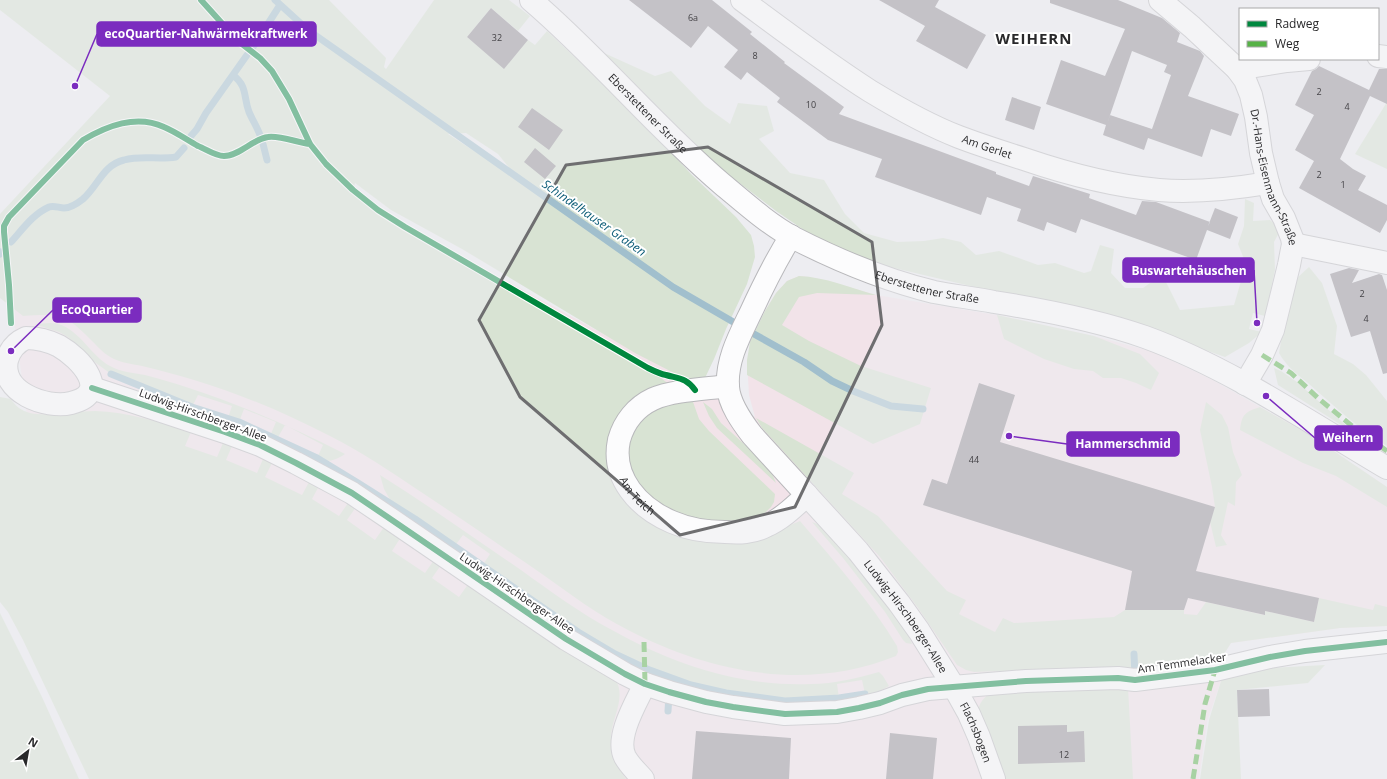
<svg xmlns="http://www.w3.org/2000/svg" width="1387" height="779" font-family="'Open Sans',sans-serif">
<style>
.commercial{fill:#f2e3e9}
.green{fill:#d8e3d3;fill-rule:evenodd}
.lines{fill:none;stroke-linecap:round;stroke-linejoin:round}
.stream{stroke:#a1bfcd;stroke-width:7}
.building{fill:#938f96;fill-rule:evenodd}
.minor-casing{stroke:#b8b8bb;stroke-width:24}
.major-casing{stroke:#b8b8bb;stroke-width:24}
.minor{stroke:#fcfcfd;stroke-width:22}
.major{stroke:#fcfcfd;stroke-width:22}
.quiet{stroke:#56b246;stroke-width:5;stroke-dasharray:10 5;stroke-linecap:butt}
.cycleway-casing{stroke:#fff;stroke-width:8}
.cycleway{stroke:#00873e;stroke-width:6}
.marked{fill:none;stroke:#6e6e70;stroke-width:3;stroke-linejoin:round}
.labels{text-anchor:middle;stroke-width:4;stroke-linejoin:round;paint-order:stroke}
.number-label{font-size:9px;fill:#444246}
.street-label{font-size:11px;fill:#29292b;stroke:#fff}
.water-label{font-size:12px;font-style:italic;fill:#0a5b76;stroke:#fff}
.district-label{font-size:15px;font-weight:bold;letter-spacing:1px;fill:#29292b;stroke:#fff}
.leader{fill:none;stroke:#7b2cbf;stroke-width:1.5}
.callout-dot{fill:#7b2cbf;stroke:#fff;stroke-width:1.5}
.callout{fill:#7b2cbf;stroke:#7b2cbf;stroke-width:1.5}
.callout-label{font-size:12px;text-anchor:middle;font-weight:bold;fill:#fff}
</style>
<rect width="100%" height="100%" fill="#ededf1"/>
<path class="commercial" d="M309,173L755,417L749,395L747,360L759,325L765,311L776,293L787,281L799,276L809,277L828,281L876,295L997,315L1053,327L1094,336L1154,352L1211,379L1313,437L1387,487V626L1340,628L1231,643L1224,654L1221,681L1207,722L1199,779H446L27,415L9,285Z"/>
<path class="green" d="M0,0H329L386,58L384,67L386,69L434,0H509L530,16L518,31L491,8L467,37L504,68L528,40L535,45L547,31L631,110L692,175L736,217L751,235L754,246L755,257L747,284L726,329L714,359L705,378L699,381L674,373L635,353L462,249L391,210L355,183L353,190L378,210L559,314L648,368L670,385L619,417L635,508L762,537L800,521C834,561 870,601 897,646L898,652L896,656C808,692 710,673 628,630C598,615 570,594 542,574C502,547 462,519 421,492C391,472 362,452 330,436C287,414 241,394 194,380C177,375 160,370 142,366C133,364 122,363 114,359C105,355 98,347 92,341C64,313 61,314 23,316L0,298V214L110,96L0,10ZM466,133L498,154L519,180L448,134Z
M604,53L655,76L671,71L705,106L730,124L738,103L767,106L774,131L759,139L790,173L824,180L845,214L864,233L897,242L924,241L943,238L961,242L976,255L999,251L1038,265L1055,263L1084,273L1091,271L1100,245L1114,249L1111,273L1125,288H1143L1150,283L1164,278L1180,310L1234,305L1246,264L1238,244L1244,226L1245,199L1254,203L1253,221L1270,220L1281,229L1274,242L1275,270L1265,316L1253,313L1249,329L1262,332L1249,343L1225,357L1179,341L1080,312L877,264L820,241L776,211L721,169L678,130L643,92Z
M1387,102V169L1355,154Z
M1309,267L1322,283L1337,326L1334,354L1353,364L1366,375L1387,401V446C1359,429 1334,406 1309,384C1298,375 1286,366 1279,353L1287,307L1297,278Z
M799,276C825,277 851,288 876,295L817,293L799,297L782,325L809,341L861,366L931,388L920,424L873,444L747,375V360L750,342L765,311L776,293L787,281Z
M997,315L1094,336L1140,354L1159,373L1151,390L1136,383L1121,378H1103L1093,371L1074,369L1044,359L1004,339Z
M34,324C42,324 51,322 58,324C80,330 91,356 110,366C121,372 133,373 145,375C160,379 175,383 189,388C243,406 295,428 345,454C336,460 326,464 317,458L323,445L285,425L277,439L270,436L276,422L244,409L239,422L228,418L232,406L198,395L192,407L111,374L89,358L68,337L59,332Z
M1274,368L1281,371L1297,382L1357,435L1278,385Z
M0,397L11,399C15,406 22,411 30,413C51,417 73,411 95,411C128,412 160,422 191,432L185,446L217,457L223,443L232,446L226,460L257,473L263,459L272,463L265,477L302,495L309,482L319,486L312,499L339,516L348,503L356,507L347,520L375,540L384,527L401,537L392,551L425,573L434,560L441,565L432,578L459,597L469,583L615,679C627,696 612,718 611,736C610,751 617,767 626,779H89L23,640L8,612L0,602Z
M692,399L699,419L709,431L775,494L774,502L771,507L766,512L758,518L749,521L709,523L677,513L656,501L642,490L632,476L627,451L636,422L659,406Z
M703,402L712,409L721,423L764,462L771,471L776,483L717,428L709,416Z
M1206,402L1222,415L1228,427L1233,452L1242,475L1236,482L1235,506L1228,502L1221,535L1227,545L1216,547L1210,522L1215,507L1212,487L1200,430Z
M1260,407L1313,437L1387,487V507L1336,476L1303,463L1240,430C1242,414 1245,412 1260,407Z
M756,418L854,473L842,494L878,516L947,591L966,600L959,614L995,632L1003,618L1014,623L1114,617L1125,610H1184V614L1197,615L1206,602L1264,615L1265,611L1314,622L1319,598L1373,610L1375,604L1387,607V626L1340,628L1231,643L1224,654L1131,671L1123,667L974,672L966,670L957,665L918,608L880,557L762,428Z
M380,475C428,505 474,538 521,570C550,591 580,613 612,630C672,664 741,687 811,684C834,684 857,678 879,672L883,676L889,686L878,692L865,694L862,680L837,684L839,698L785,701L726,693L669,678L615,654L578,632L482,566L490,554L463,535L454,547L393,505L384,489Z
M812,522L820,525L840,543L907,632L912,644L906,643L903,640L885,612L843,558Z
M0,613L42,697L79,779H0Z
M1325,665L1308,683L1237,690L1241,779H1200L1209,720L1221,681L1236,670Z
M1128,687L1133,779H1003L978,710C980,702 984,697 991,693Z"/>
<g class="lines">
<path class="stream" d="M275,0L308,30L673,287L754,334L804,362L832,381L853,391L891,406L923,409
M253,47L280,5
M233,75C248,87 243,96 249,112C252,119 257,127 260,135
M191,136L197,129L206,113L247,55
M263,144L267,160
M11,242C22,230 33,214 49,207C54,205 59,208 64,208C71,208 78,203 83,199C98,186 103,165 124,160C142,155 158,160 176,157L184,148
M0,254L1,252
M111,374L192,407L239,422L317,458L358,483L415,519L578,632L615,654L647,669L691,685L726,693L785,701L839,698L865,694
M1134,654L1135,677
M668,711L669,695"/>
</g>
<path class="building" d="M629,0H712L752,32L750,34L785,62L784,63L844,107L839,114L996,172V174L1029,186L1033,176L1090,194L1089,198L1136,215L1142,201L1156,202L1210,222L1208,226L1215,208L1238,217L1230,239L1207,230L1196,260L1081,219L1076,233L1047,222L1044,231L1017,221L1021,209L987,197L981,215L875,177L882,159L828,140L777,102L780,98L747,72L741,80L724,67L738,50L708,26L691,48Z
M879,0H939L935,7L986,35L967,69L916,41L925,26Z
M1050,0H1118L1162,18L1180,33L1177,42L1200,51L1204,56L1188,96L1239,114L1231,136L1211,129L1202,157L1148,138L1144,150L1103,135L1106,125L1046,104L1061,60L1105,76L1125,29L1050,3ZM1132,51L1167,65L1164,72L1171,75L1152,129L1110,115L1107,124Z
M491,8L528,40L504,69L467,37Z
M1319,66L1369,90L1379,69H1387V104L1370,96L1340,159L1353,169L1366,176L1358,190L1387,205V220L1380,233L1299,188L1314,161L1295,150L1314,115L1295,105L1312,71L1316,69Z
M1012,97L1041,107L1034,130L1005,120Z
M532,108L563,130L549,150L518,127Z
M535,148L556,166L545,179L524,162Z
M1349,268L1359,270L1352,283L1379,274L1382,275L1387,290V373L1383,374L1370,331L1351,337L1330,274Z
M979,383L1015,395L1000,442L1215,507L1196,571L1319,598L1314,622L1265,611V615L1188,598L1184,610H1125L1132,571L923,505L932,479L947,484Z
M1269,689L1270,716L1238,717L1237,690Z
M1067,725V732L1084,731L1085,762L1018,764V726Z
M696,731L791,738L789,779H692Z
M890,733L937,738L933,779H886Z"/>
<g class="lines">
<defs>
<g id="minor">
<path id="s1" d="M742,0C784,31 826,63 870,91C898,108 928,125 959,137C980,145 1002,152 1024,159C1068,174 1113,186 1159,190C1195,193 1232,189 1268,183"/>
<path id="s2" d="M1160,0L1192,27L1237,69L1245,80L1251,95L1256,117L1261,153L1268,183L1273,199L1284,218L1292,238L1293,244L1289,265L1273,330L1262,355L1245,384"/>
<path d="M1378,56L1387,57"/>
<path d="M1237,69L1287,61L1309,59"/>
<path id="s3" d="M791,236C776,260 763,286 751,312C740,335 726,360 728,387C729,404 742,422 752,435L858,551L899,603L919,631L954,687L969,714L979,737L994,779"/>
<path d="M1293,244L1387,263"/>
<path d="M26,338C37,338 49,341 59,346C80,358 113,393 71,403C46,409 0,392 7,360C10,349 17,342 26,338Z"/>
<path id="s4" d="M728,386C706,389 673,390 653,399C636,407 624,422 619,440C611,478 639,508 672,522C688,529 708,532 725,532C739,533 753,533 766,526C782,519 795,506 807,495"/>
<path d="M92,388L225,432L260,445L296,463L352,493L386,516L566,639L625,674L645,684L669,692L706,702L733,707L785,714L837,712L859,708L880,703L902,695L928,689L1026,681L1118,678L1135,680L1215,670L1270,657L1305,651L1387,642"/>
<path d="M643,779C637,772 630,766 625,757C615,737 636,703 645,684"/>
</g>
<g id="major">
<path id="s5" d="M531,0C598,57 655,127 722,184C745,203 768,224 794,238C839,261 885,280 934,292C954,296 974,298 994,302C1044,310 1096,320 1145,337C1230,368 1309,422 1387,468"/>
</g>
</defs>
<use href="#minor" class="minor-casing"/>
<use href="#major" class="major-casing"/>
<use href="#minor" class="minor"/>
<use href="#major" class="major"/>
<path class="quiet" d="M1262,355L1291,373L1319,399L1352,426L1387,451
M644,642L645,684
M1193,779L1205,704L1215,670"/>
<defs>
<path id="cycleway" d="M201,0L238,41L260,58L272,71L289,99L310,144L326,164L353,190L378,210L405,227L648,368C654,371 660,374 666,375C680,379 686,378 695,390
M11,323L9,285L4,232V226L9,217L83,140C107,126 136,114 164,127C176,132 187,140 198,146C206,149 215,156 224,156C239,156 253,139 268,137C279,135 299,143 310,144
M92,388L225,432L260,445L296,463L352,493L386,516L566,639L625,674L645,684L669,692L706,702L733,707L785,714L837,712L859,708L880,703L902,695L928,689L1026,681L1118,678L1135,680L1215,670L1270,657L1305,651L1387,642"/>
</defs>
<use href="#cycleway" class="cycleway-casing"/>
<use href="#cycleway" class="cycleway"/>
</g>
<path d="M0 0H1387V779H0ZM708,147L872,242L882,325L795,507L680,535L520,397L479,320L566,165Z" fill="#ededf1" fill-opacity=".55" fill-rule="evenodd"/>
<path class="marked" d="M708,147L872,242L882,325L795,507L680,535L520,397L479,320L566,165Z"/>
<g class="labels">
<g class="number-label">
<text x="693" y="21">6a</text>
<text x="497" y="41">32</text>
<text x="755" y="59">8</text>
<text x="1319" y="95">2</text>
<text x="811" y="108">10</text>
<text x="1347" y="110">4</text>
<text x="1319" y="178">2</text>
<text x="1343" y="188">1</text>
<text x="1362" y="297">2</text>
<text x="1366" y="322">4</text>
<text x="974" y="463">44</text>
<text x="1064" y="758">12</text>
</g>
<g class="street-label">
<text dy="4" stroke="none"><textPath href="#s5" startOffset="163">Eberstettener Straße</textPath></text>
<text dy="4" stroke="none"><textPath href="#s1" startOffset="287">Am Gerlet</textPath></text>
<text dy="4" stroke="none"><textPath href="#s2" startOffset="219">Dr.-Hans-Eisenmann-Straße</textPath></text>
<text dy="4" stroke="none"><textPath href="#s5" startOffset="498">Eberstettener Straße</textPath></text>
<text transform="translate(203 415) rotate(20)" y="4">Ludwig-Hirschberger-Allee</text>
<text dy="4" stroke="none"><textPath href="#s4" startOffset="193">Am Teich</textPath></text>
<text transform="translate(517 593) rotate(34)" y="4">Ludwig-Hirschberger-Allee</text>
<text dy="4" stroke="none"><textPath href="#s3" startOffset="458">Ludwig-Hirschberger-Allee</textPath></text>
<text transform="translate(1182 663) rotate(-8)" y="4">Am Temmelacker</text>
<text dy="4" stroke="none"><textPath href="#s3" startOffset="594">Flachsbogen</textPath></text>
</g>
<g class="water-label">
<text transform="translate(594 218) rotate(35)" y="4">Schindelhauser Graben</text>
</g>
<g class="district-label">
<text x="1034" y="44">WEIHERN</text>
</g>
</g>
<path class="leader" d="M75 86L97 34M1257 323L1254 270M11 351L53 310M1266 396L1315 438M1009 436L1067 444"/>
<g class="callout-dot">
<circle cx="75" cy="86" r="4"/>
<circle cx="1257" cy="323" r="4"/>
<circle cx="11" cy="351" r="4"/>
<circle cx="1266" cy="396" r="4"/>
<circle cx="1009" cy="436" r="4"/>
</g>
<g class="callout">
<rect x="97" y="22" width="219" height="24" rx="4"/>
<rect x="1123" y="258" width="131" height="24" rx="4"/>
<rect x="53" y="298" width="88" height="24" rx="4"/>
<rect x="1315" y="426" width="67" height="24" rx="4"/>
<rect x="1067" y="432" width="112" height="24" rx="4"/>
</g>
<g class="callout-label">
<text x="206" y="38">ecoQuartier-Nahwärmekraftwerk</text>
<text x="1189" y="275">Buswartehäuschen</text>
<text x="97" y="314">EcoQuartier</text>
<text x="1348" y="442">Weihern</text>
<text x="1123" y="448">Hammerschmid</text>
</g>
<rect x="1239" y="8" width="140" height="52" fill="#ffffff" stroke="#a9a9aa"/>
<rect x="1247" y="21" width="20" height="6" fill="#00873e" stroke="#a9a9aa"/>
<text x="1275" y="28" font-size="12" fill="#29292b">Radweg</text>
<rect x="1247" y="41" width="20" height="6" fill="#56b246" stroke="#a9a9aa"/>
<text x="1275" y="48" font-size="12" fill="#29292b">Weg</text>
<g transform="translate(28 751) rotate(31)" stroke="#ffffff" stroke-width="3" paint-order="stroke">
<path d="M0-3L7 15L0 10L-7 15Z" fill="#29292b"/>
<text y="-6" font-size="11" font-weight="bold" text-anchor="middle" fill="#29292b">N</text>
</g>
</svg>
